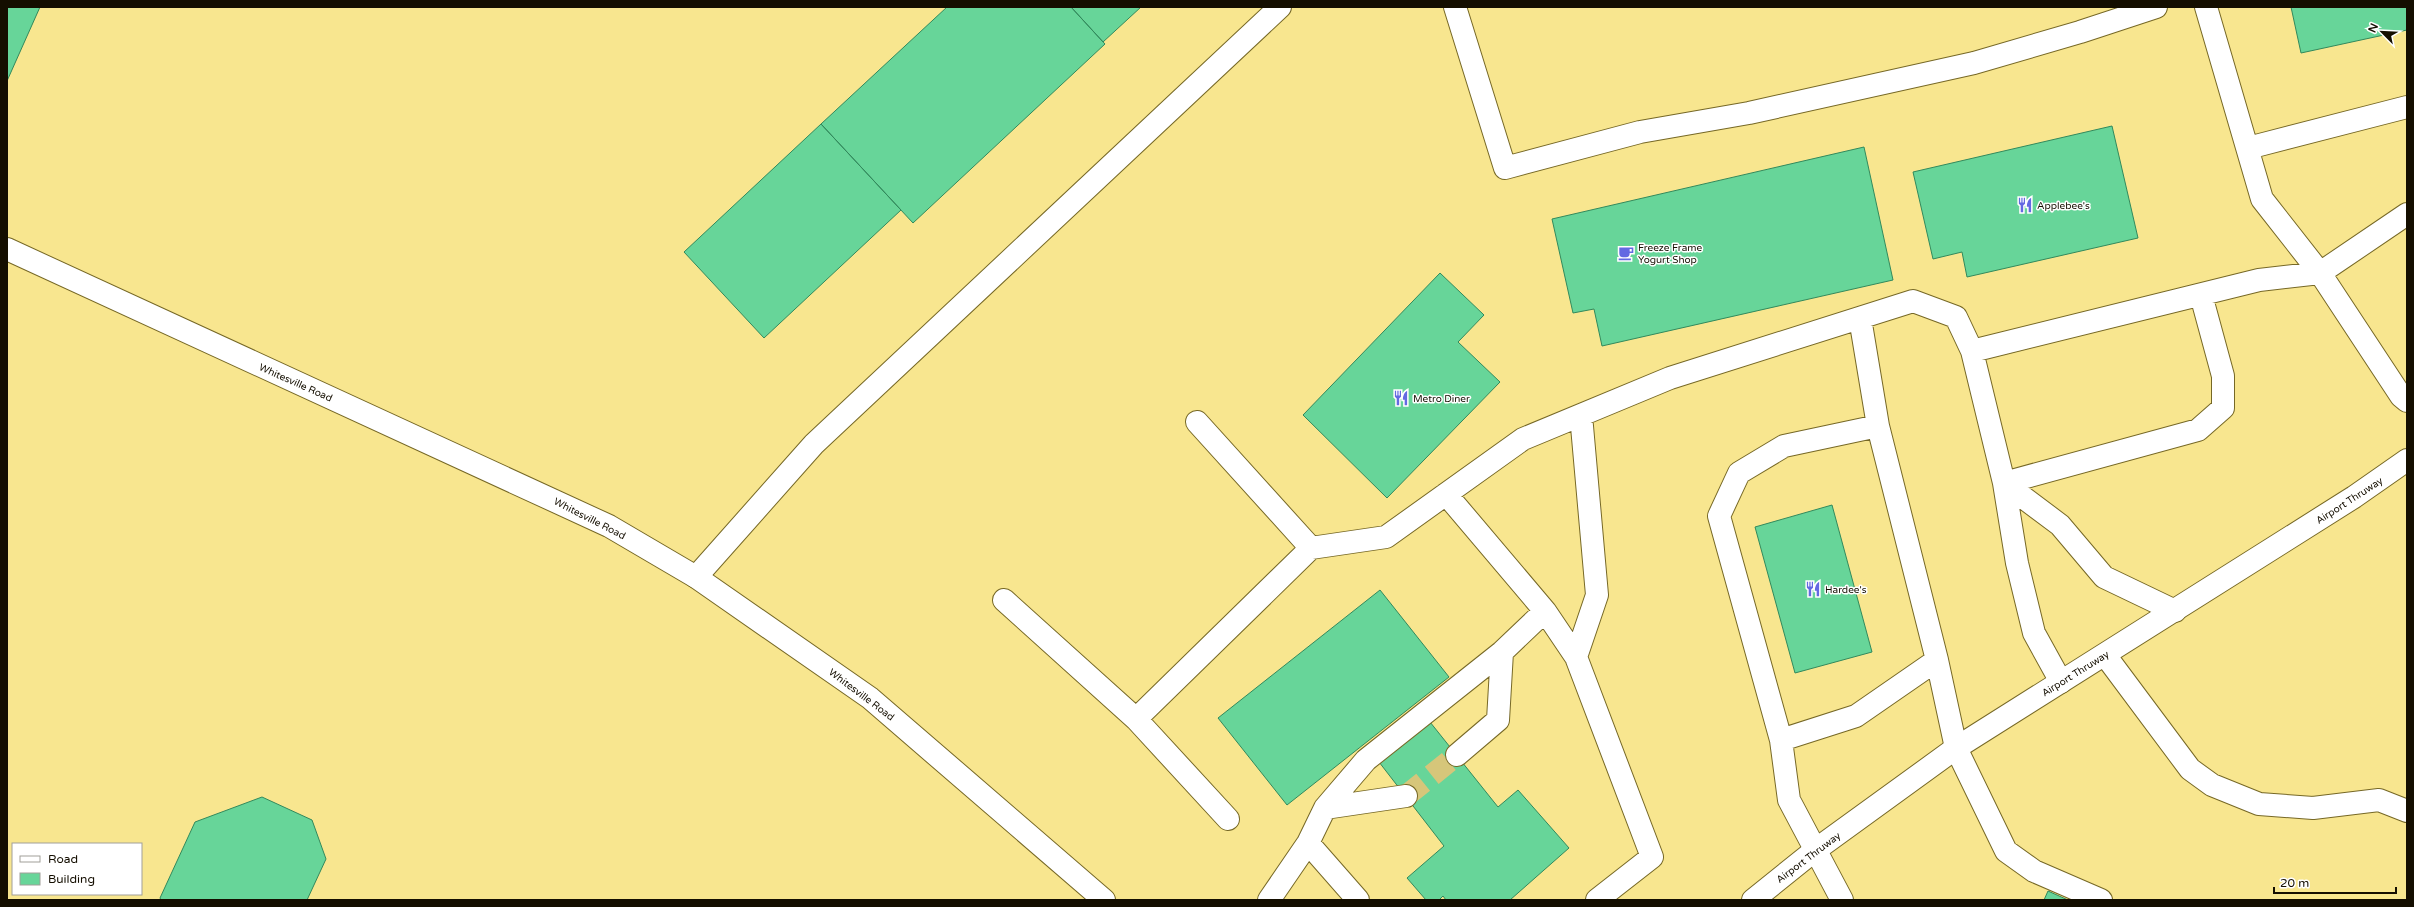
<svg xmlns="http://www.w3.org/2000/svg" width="2414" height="907" font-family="'Varela Round',sans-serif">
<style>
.building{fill:#67d599;stroke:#32895c}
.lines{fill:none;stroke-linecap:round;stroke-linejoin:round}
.minor-tunnel{stroke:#d6c67a;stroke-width:22;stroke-dasharray:22 11;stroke-linecap:butt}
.minor-casing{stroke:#766826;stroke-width:24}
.major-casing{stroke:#766826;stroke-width:24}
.minor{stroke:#fff;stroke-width:22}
.major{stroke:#fff;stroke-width:22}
.labels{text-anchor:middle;stroke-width:3;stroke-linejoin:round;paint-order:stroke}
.poi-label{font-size:10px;fill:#140e00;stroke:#fff;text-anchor:start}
.street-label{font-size:10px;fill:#140e00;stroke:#fff}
</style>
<rect width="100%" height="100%" fill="#f8e68f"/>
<path class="building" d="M7,7H40L7,81Z
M947,7H1071L1105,44L913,223L821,124Z
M1071,7H1141L1103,42Z
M2291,7H2407V30L2301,53Z
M821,124L901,210L764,338L684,252Z
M2112,126L2138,238L1967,277L1962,252L1933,259L1913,172Z
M1864,147L1893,280L1602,346L1594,309L1573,313L1552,219Z
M1440,273L1484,315L1458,342L1500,382L1387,498L1303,415Z
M1832,505L1872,652L1795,673L1755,527Z
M1380,590L1449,677L1287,805L1218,718Z
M1430,722L1498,807L1518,790L1569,848L1510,900H1446L1443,896L1439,900H1426L1407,878L1444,846L1379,762Z
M262,797L312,820L326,859L307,900H161L160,898L195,822Z
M2048,891L2068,900H2044Z"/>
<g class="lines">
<path class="minor-tunnel" d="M1406,796L1457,755"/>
<defs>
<path id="minor" d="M1455,7L1505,168L1640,132L1749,113L1974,63L2080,32L2156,7
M2206,7L2262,199L2320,273L2401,396L2407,401
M2248,148L2407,107
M1860,318L1878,426
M1972,351L2004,483L2017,563L2034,633L2061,682
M2004,483L2198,430L2223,408V376L2201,295
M2004,483L2060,525L2104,577L2175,611
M1446,494L1545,611L1576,657L1652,857L1597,900
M1311,548L1386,537L1523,439L1670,378L1913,301L1956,317L1972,351L2259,280L2320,273L2407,214
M696,577L814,444L1280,7
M1004,600L1136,719L1311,548L1197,422
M2105,655L2190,769L2212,785L2259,804L2313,808L2379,800L2407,811
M1576,657L1597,595L1581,415
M1937,660L1856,716L1781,740L1719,516L1739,473L1784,446L1878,426L1937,660L1956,748L2006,851L2034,871L2101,900
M1136,719L1228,819
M1781,740L1789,800L1842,900
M1457,755L1498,720L1502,652
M1325,808L1406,796
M1308,843L1358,900
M1269,900L1308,843L1325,808L1366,760L1502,652L1545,611"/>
<path id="major" d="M7,249L609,526L696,577L870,698L1104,900
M1753,900L1814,851L1956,748L2354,497L2407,460"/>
</defs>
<use href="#minor" class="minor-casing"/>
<use href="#major" class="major-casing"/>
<use href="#minor" class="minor"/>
<use href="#major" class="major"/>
</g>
<defs>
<symbol id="restaurant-bare" viewBox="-9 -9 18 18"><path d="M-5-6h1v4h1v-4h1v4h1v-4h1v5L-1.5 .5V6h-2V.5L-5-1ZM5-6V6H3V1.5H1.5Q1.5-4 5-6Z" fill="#6469e2" stroke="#fff" stroke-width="2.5" paint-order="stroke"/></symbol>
<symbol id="cafe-bare" viewBox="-9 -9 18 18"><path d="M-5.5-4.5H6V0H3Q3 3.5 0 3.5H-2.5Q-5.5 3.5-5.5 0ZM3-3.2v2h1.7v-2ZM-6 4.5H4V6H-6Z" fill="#6469e2" stroke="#fff" stroke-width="2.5" paint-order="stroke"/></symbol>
</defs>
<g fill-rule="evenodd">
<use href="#restaurant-bare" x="2014" y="194" width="22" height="22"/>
<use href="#cafe-bare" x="1615" y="242" width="22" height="22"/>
<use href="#restaurant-bare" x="1390" y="387" width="22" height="22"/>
<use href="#restaurant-bare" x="1802" y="578" width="22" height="22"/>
</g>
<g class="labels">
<g class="poi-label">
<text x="2037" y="209">Applebee's</text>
<text x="1638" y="251">Freeze Frame<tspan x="1638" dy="12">Yogurt Shop</tspan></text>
<text x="1413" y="402">Metro Diner</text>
<text x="1825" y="593">Hardee's</text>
</g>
<g class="street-label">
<text transform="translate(296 382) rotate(24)" y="4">Whitesville Road</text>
<text transform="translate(2349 500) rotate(-33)" y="4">Airport Thruway</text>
<text transform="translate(590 518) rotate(27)" y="4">Whitesville Road</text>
<text transform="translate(2075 673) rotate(-32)" y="4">Airport Thruway</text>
<text transform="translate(862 694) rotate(37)" y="4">Whitesville Road</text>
<text transform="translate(1808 857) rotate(-37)" y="4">Airport Thruway</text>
</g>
</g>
<rect width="2414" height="907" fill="none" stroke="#140e00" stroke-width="16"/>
<rect x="12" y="843" width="130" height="52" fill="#ffffff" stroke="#a19f99"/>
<rect x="20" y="856" width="20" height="6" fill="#ffffff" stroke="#a19f99"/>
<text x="48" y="863" font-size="12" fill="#140e00">Road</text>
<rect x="20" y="873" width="20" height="12" fill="#67d599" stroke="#a19f99"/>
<text x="48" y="883" font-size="12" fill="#140e00">Building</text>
<g transform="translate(2382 32) rotate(294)" stroke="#ffffff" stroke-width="3" paint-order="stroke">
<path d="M0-3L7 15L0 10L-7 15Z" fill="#140e00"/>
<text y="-6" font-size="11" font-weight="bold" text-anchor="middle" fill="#140e00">N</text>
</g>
<path d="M2274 887v6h122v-6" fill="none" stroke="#140e00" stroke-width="2"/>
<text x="2280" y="887" font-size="12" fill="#140e00" stroke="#ffffff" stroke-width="3" paint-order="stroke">20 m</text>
</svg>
